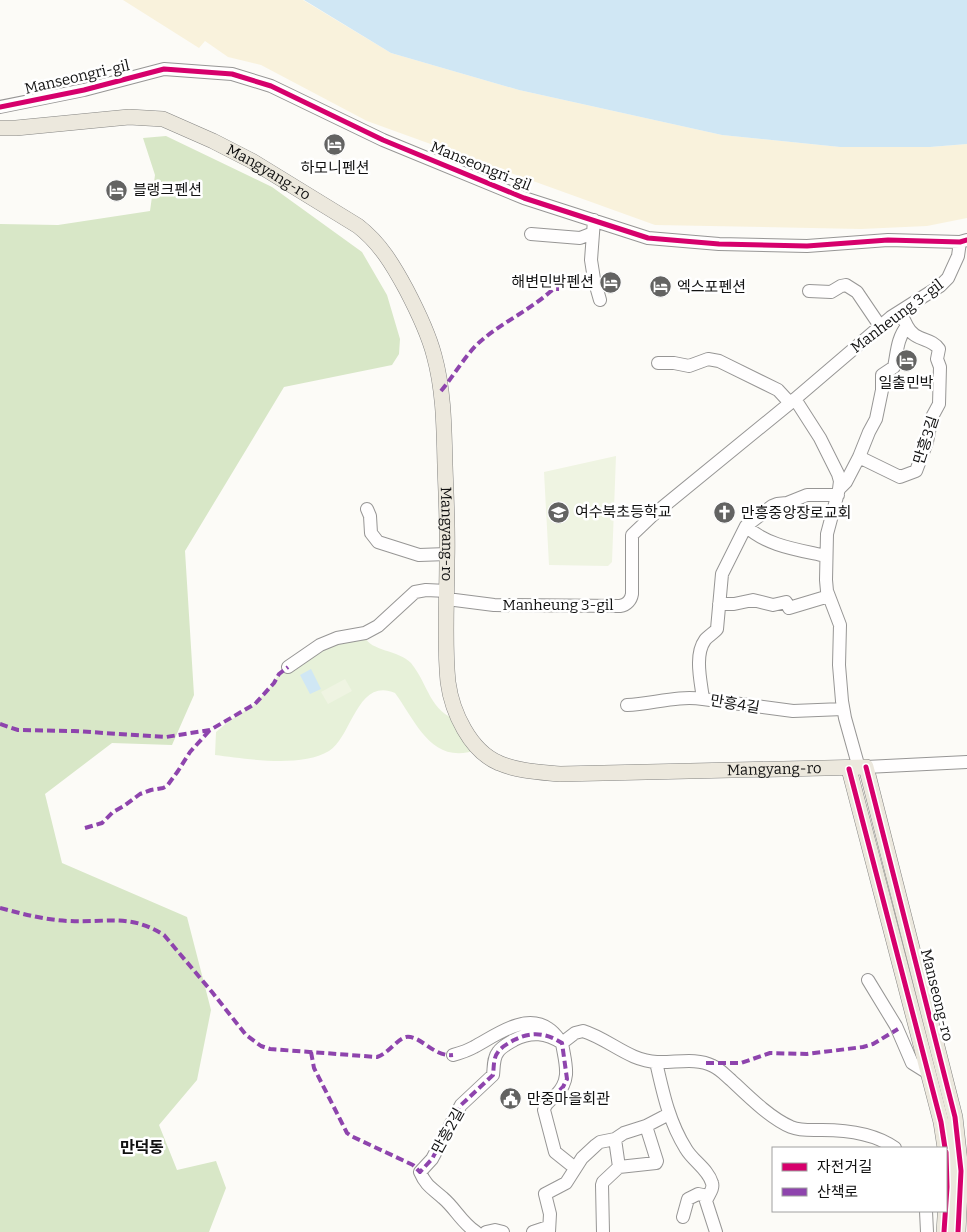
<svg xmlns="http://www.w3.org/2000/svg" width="967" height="1232" font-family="Bitter,'Noto Sans KR',serif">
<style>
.green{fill:#e7f1d9}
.forest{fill:#d8e7c7}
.sand{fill:#f9f2dc}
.pitch{fill:#eff4e2}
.water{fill:#d0e7f4}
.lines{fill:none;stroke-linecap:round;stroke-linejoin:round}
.minor-casing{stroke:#979695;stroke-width:14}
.major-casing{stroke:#848482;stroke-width:16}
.minor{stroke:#fffefe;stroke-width:12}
.major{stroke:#ece8dd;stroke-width:15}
.quiet{stroke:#8e44ad;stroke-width:4;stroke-dasharray:8 4;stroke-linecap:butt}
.cycleway-casing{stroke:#fff;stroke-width:8}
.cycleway{stroke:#d6006c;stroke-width:5}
.labels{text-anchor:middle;stroke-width:5;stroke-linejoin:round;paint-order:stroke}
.street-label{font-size:15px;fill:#111;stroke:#fff}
.poi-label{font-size:15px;fill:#111;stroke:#fff;text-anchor:start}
.neighbourhood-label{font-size:16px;font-weight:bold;fill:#111;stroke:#fff}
</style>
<rect width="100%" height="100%" fill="#fcfbf7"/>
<path class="green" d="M365,637C370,651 399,650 411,663C429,685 429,712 460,721L479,749C432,767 417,723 395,693C357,677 352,737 329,751C301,768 247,759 215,755L216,732L229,721L255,704L274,683L279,674L303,656L320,645Z"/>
<path class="forest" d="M166,136L272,187L362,252L387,295L400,339L399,354L392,365L284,387L185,551L194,695L172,745L112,743L45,794L62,863L187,917L211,1010L197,1080L159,1125L177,1170L216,1161L226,1188L209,1232H0V224L58,225L150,211L155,175L143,138Z"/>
<path class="sand" d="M123,0H303L391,53L519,90L722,135L840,147H930L967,144V218L927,226L861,229L655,225L367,121L261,65L228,57L205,41L199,48Z"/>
<path class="pitch" d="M616,456L612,562L608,566L549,565L544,472Z
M345,679L352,691L328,704L321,692Z"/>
<path class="water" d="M304,0H967V144L930,147H840L722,135L519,90L391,53Z
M311,669L321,689L310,694L300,675Z"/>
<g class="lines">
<defs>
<path id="minor" d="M0,107L84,90L164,69L232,74L271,86L383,140L524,198L648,238L719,244L807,246L888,240L960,242L967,240
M594,220L591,260L594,279L600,300
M531,234L580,238L593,233
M809,291L831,292L841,286L846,285L857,292L880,326
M658,363H674L689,366L708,359L719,361L778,390L790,403
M859,457L900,477L916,471L927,442L932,417L939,404L940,367L937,359L939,349C931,337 915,342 907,326
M839,489L846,482L859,457L869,432L876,419L882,390V375L894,367C897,353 897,338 907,326L904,320
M838,495H807L787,503L777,504L772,506L746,526L722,574L717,629C714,633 708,636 705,640C694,655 701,682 703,699L793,711L843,709
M367,509L370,516L371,533L378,542L419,555L447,554
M746,526C766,546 800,550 826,556
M447,599L494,605L620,606C627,605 631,600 632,594V535L653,515L795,399
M719,604H734L753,600L773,605L786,602L789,608L829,596
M288,667L320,645L337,638L365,633L378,626L415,592L426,590L447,591
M627,705C652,704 678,695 703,699
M866,767L967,762
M859,768L845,718L842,701L839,665L840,625L827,591L826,580L827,534L839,489L840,481L838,474L820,438L795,399L891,317L940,286L948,278L958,256L960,242
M868,980L896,1026L912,1063L928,1073
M453,1055C460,1053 467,1051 474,1047C495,1036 525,1012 549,1029C554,1032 558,1038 562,1043L575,1033L583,1031C609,1039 629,1061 657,1062C675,1063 696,1057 713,1066C720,1069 725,1075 731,1080C748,1096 770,1118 791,1127C801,1131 812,1130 822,1130C847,1130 874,1133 895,1148
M656,1062C663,1093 669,1122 686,1149C693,1161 708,1169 712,1183C714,1189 708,1195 706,1201L716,1232
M615,1139L619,1167L656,1163L657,1161L646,1126
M926,1211L927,1232
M683,1217L688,1199L698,1194L708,1196
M476,1232C462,1223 455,1208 443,1198C432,1188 426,1186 420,1172L432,1159L461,1105L493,1075C494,1068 493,1058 498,1052C501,1047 509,1043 514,1040C532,1031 546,1033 562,1043C565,1063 572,1079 556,1095C551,1100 545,1103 544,1110L555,1152L575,1168
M486,1232L495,1230L503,1232
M533,1232L548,1227
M549,1232L550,1214L545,1194L566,1183L582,1158L596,1145L600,1142L615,1139L624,1133L646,1126L669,1114
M603,1232L602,1185L603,1182L619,1167"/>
<g id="major">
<path id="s1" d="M0,128H16L129,117L163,119L213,141L252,161L358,226C380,243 393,265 406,289C417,310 428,332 434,355C444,391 444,428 445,465C446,497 448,528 447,560C447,600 444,642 448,682C452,712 470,751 499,763C517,771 540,772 560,774L866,767L955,1117L961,1171L958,1232"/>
<path d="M849,769L941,1122L945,1148"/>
<path d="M944,1232L947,1187L946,1152"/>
</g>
</defs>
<use href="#minor" class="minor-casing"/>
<use href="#major" class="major-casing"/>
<use href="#minor" class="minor"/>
<use href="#major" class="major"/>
<path class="quiet" d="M441,391C453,377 468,351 482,340C503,322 530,310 551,291L554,289H559
M0,724L18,730L74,731L166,737L210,730L255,704L274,683L279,674L288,667
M85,828L102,823L113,812L124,806L140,794L151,790L163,788L167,786L178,771L190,752L210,730
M0,908C23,914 45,920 69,921C107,923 129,913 164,935L212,992L246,1035L261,1046L270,1049L377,1057C389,1053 397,1039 406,1037C421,1035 433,1057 453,1055
M311,1052L314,1068L347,1133L351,1136L413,1165L420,1172L432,1159L461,1105L493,1075C494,1068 493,1058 498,1052C501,1047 509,1043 514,1040C532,1031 546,1033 562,1043L567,1079L563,1087L545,1105
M706,1063H741L770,1053L807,1054L863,1047L873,1044L898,1029"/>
<defs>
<path id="cycleway" d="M0,107L84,90L164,69L232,74L271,86L383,140L524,198L648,238L719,244L807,246L888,240L960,242L967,240
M866,767L955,1117L961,1171L958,1232
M849,769L941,1122L945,1148
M944,1232L947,1187L946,1152"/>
</defs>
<use href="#cycleway" class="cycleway-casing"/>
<use href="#cycleway" class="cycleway"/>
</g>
<defs>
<symbol id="hotel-disc" viewBox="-11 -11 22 22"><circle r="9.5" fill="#636362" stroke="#fff"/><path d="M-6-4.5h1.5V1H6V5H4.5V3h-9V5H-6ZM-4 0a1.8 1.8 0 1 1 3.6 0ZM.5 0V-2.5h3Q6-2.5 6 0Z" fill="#fff"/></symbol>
<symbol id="school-disc" viewBox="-11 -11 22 22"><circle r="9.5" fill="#636362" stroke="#fff"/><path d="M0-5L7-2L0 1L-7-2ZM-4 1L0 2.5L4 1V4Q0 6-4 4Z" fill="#fff"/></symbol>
<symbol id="church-disc" viewBox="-11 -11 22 22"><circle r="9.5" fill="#636362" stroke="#fff"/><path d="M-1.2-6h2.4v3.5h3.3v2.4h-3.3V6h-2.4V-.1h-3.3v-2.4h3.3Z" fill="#fff"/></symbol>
<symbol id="civic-disc" viewBox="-11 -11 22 22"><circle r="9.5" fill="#636362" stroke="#fff"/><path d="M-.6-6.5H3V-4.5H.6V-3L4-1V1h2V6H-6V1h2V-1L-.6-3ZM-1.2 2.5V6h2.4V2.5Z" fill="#fff"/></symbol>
</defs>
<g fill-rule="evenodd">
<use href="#hotel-disc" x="322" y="132" width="25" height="25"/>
<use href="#hotel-disc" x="104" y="178" width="25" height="25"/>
<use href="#hotel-disc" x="598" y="270" width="25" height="25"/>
<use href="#hotel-disc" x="648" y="274" width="25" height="25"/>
<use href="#hotel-disc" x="894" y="348" width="25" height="25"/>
<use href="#school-disc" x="546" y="500" width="25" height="25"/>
<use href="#church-disc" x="712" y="500" width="25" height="25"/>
<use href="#civic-disc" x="498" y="1086" width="25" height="25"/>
</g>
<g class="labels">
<g class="street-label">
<text transform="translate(77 77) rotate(-13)" y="5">Manseongri-gil</text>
<text transform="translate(481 166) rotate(22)" y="5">Manseongri-gil</text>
<text dy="5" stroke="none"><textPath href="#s1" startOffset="282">Mangyang-ro</textPath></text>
<text transform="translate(897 316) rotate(-37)" y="5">Manheung 3-gil</text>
<text transform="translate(926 440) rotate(-72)" y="5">만흥3길</text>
<text dy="5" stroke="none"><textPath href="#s1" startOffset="718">Mangyang-ro</textPath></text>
<text x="558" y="610">Manheung 3-gil</text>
<text transform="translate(735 704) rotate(9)" y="5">만흥4길</text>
<text dy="5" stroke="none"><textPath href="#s1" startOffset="1242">Mangyang-ro</textPath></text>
<text transform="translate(937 995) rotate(76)" y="5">Manseong-ro</text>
<text transform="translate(448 1131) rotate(-61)" y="5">만흥2길</text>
</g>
<g class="poi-label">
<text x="335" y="173" text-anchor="middle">하모니펜션</text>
<text x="133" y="195">블랭크펜션</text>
<text x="594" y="287" text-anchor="end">해변민박펜션</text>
<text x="677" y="292">엑스포펜션</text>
<text x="906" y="388" text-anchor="middle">일출민박</text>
<text x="575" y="517">여수북초등학교</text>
<text x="741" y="518">만흥중앙장로교회</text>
<text x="527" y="1104">만중마을회관</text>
</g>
<g class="neighbourhood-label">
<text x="142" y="1153">만덕동</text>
</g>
</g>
<rect x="772" y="1147" width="175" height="65" fill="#ffffff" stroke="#a0a0a0"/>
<rect x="782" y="1163" width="25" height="8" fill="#d6006c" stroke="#a0a0a0"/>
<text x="817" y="1172" font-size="15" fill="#111111">자전거길</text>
<rect x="782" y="1188" width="25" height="8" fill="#8e44ad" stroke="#a0a0a0"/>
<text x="817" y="1197" font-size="15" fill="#111111">산책로</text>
</svg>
